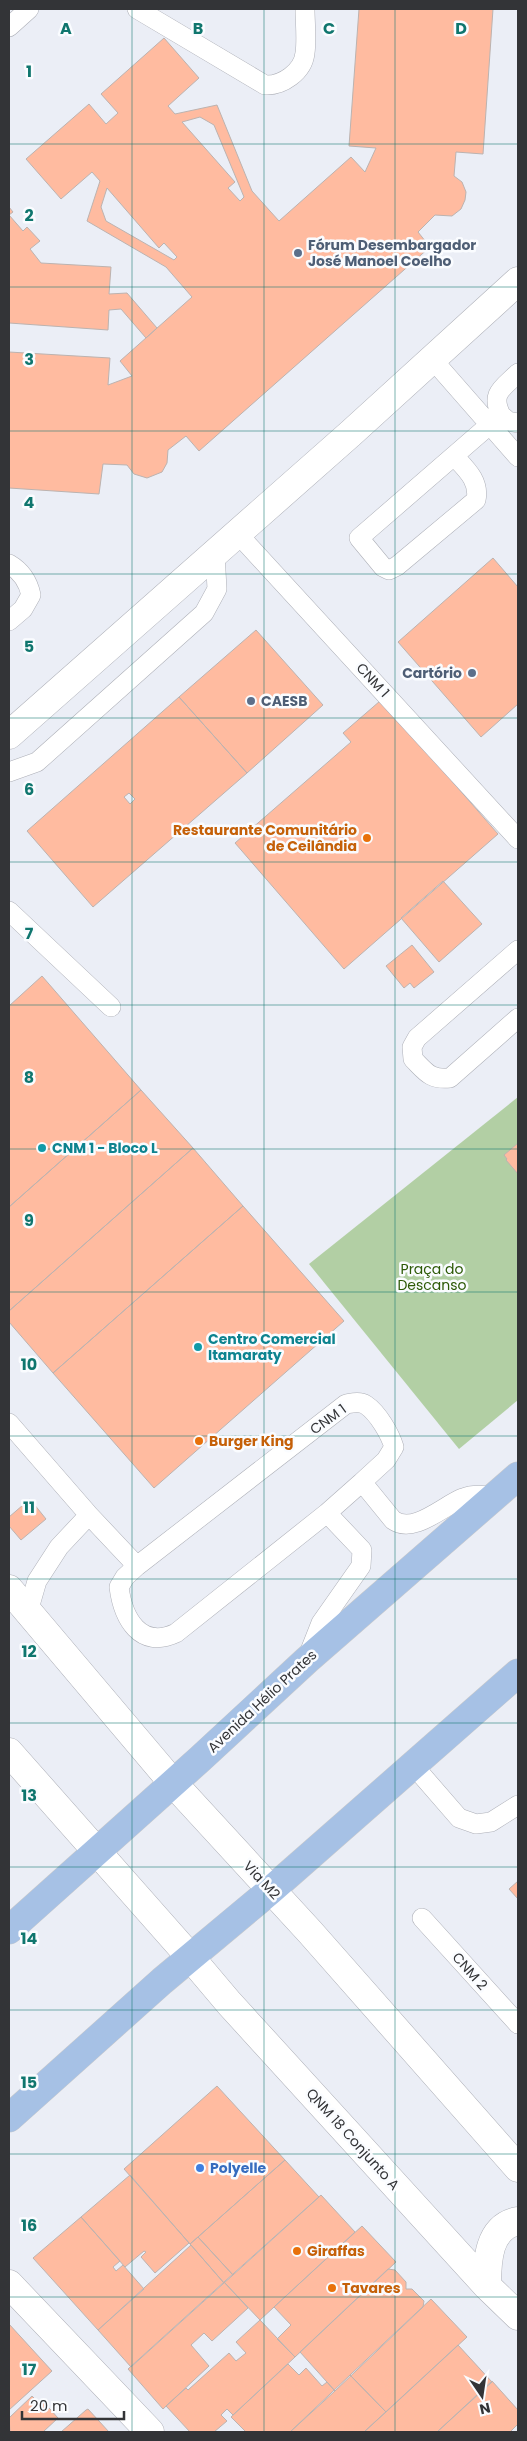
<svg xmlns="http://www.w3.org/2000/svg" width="527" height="2441" font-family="Poppins,sans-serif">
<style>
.green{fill:#b2cfa4}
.building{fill:#ffbba0;stroke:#bcb3b0;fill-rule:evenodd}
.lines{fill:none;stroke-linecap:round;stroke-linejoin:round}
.service-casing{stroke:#adafb7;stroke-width:20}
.minor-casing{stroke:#adafb7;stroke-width:29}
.secondary-casing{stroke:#adafb7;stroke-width:29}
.primary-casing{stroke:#cacacb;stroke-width:29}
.service{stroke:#fff;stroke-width:19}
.minor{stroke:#fff;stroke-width:28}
.secondary{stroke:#fff;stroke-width:28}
.primary{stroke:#a6c1e5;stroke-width:28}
.grid{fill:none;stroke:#0f766e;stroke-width:1;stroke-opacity:0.55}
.service-dot{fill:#5c6f8a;stroke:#fafcff;stroke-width:2}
.food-dot{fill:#e8710a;stroke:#fafcff;stroke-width:2}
.culture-dot{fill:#0f9aa8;stroke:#fafcff;stroke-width:2}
.shop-dot{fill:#3f7fe0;stroke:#fafcff;stroke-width:2}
.labels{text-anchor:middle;stroke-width:5;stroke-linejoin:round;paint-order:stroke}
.service-label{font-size:14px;font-weight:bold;fill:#4e5e75;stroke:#fafcff;text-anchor:start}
.street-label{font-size:14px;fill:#333437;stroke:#fafcff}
.food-label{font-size:14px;font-weight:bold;fill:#c56008;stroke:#fafcff;text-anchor:start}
.culture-label{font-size:14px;font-weight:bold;fill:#0d838f;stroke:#fafcff;text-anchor:start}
.park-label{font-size:14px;fill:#2c5906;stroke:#fafcff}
.shop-label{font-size:14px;font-weight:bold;fill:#366cbe;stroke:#fafcff;text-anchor:start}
.grid-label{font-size:16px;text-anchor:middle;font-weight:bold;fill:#0f766e;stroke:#fafcff;stroke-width:5;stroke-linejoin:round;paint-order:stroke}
</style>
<rect width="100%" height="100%" fill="#ebeef6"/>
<path class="green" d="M518,1097V1400L459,1449L309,1264Z"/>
<path class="building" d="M359,9H493L483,154L456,152L454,176L462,182L466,192L465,200L461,209L452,216L435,215L418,232L430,247L199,451L186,436L168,450L167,463L162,472L147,478L134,474L127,465L103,464L99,494L9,488V352L110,358L108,385L132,376L120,361L192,297L166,267L87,221L100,181L92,172L61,199L26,159L89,104L106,124L118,113L101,94L164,38L199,78L168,106L175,114L217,105L252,191L279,221L351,157L365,172L376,148L349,146ZM200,117L214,125L244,197L240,201L228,188L235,182L182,122ZM107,188L159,248L164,243L177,257L174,260L106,221L101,207Z
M9,207L13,212L9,215L23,231L27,227L40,241L30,249L41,263L111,267L109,294L127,293L157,328L146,338L121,309L109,310L108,330L9,323Z
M493,558L518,587V704L481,737L398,642Z
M256,630L323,705L247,773L179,697Z
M179,697L247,773L93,907L27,831ZM129,793L135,799L130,804L124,797Z
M380,701L383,702L498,834L344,969L235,843L351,742L343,733Z
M443,881L482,924L439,962L401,918Z
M412,945L434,972L414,988L410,983L404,988L386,966Z
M42,976L141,1090L9,1207V1006Z
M141,1090L193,1148L9,1311V1207Z
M518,1143V1174L506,1160L507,1159L504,1155Z
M193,1148L243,1206L53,1373L9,1322V1311Z
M243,1206L344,1321L154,1488L53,1373Z
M30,1499L46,1519L21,1540L9,1526V1517Z
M518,1881V1899L509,1889Z
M217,2086L285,2160L190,2244L124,2169Z
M285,2160L319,2197L233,2275L198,2237Z
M130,2175L189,2243L155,2273L141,2257L146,2252L144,2251L125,2267L81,2217Z
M321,2195L355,2232L260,2320L224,2282Z
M81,2217L120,2261L113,2267L116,2271L123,2265L144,2289L98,2330L33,2258Z
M362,2226L396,2262L295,2357L277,2339L291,2325L274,2307Z
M198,2237L233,2275L224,2283L190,2244Z
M191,2245L224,2283L131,2367L98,2330Z
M388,2269L395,2270L406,2282V2289H412L424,2301L423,2307L335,2391L300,2352Z
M224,2282L248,2308L212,2341L204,2333L191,2345L209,2366L163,2409L128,2369Z
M431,2299L467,2337L386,2412L350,2375Z
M260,2320L295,2357L233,2415L227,2409L221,2415L227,2421L214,2432H190L166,2406L186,2388L188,2390L229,2353L236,2361L246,2353L236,2342Z
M9,2324L52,2371L9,2410Z
M458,2345L492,2382L437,2432H364Z
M288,2364L299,2375L306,2368L322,2386L327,2382L335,2391L290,2432H246L231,2417Z
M350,2375L386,2412L364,2432H290Z
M492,2381L518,2410V2424L510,2432H437Z
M32,2396L38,2402L41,2399L58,2418L43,2432H10L9,2418Z
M88,2409L109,2432H61L86,2410Z"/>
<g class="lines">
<defs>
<path id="service" d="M137,9L265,85C282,86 303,72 305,53C307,39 305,23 305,9
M9,27L29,9
M433,360L518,457
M501,415C490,393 503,388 518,373
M454,456C466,469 480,481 476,500L397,566L389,570L383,567L359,538L501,415L508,421L518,423
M238,534L518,839
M9,564C21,571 28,581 31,595L23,609L9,621
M9,772L37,762L204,613L217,589L215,553
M9,911L111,1007
M518,950L417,1038L412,1047L413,1059C426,1072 430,1080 450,1078L518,1018
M9,1423L89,1515L59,1547L37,1581L28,1612
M327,1513L362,1482
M89,1515L137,1566
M308,1656L321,1623L361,1566L362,1550L327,1513L176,1633C140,1650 123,1618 119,1587L125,1577L137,1566L346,1404C352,1403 360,1401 366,1405C378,1413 390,1434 394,1447L386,1460L362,1482L393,1520C414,1535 444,1505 463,1498C473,1494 484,1495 494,1497
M413,1765L459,1818L476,1824L491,1822L518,1805
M422,1918L518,2024"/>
<path id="minor" d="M9,735L350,434L518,281
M9,2284L150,2432"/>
<path id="secondary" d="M9,1589L173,1783L310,1932L518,2168
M9,1752L191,1958L229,2003L487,2286L518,2316
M487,2286C487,2261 488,2227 518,2221"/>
<path id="primary" d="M9,1930L200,1759L307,1660L518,1476
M9,2118L162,1981L271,1890L518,1673"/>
</defs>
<use href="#service" class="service-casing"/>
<use href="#minor" class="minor-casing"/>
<use href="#secondary" class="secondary-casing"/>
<use href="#primary" class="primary-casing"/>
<use href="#service" class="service"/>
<use href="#minor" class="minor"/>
<use href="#secondary" class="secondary"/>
<use href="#primary" class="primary"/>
</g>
<path class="grid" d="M132,9V2432M264,9V2432M395,9V2432M9,144H518M9,287H518M9,431H518M9,574H518M9,718H518M9,862H518M9,1005H518M9,1149H518M9,1292H518M9,1436H518M9,1579H518M9,1723H518M9,1867H518M9,2010H518M9,2154H518M9,2297H518"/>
<g class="service-dot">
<circle cx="298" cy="253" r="5"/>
<circle cx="472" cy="673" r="5"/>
<circle cx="251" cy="701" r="5"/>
</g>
<g class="food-dot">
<circle cx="367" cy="838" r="5"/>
<circle cx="199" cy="1441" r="5"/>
<circle cx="297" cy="2251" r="5"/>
<circle cx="332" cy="2288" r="5"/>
</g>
<g class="culture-dot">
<circle cx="42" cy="1148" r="5"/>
<circle cx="198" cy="1347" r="5"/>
</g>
<circle class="shop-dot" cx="200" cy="2168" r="5"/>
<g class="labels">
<g class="service-label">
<text x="308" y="250">Fórum Desembargador<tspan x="308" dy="16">José Manoel Coelho</tspan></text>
<text x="462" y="678" text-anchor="end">Cartório</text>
<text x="261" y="706">CAESB</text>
</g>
<g class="street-label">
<text transform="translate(373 680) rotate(47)" y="5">CNM 1</text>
<text transform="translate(328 1419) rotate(-36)" y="5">CNM 1</text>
<text transform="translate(262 1701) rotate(-43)" y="5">Avenida Hélio Prates</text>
<text transform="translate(262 1880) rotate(47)" y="5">Via M2</text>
<text transform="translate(470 1971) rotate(48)" y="5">CNM 2</text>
<text transform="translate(353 2139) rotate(48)" y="5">QNM 18 Conjunto A</text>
</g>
<g class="food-label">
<text x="357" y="835" text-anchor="end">Restaurante Comunitário<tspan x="357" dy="16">de Ceilândia</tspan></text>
<text x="209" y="1446">Burger King</text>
<text x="307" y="2256">Giraffas</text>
<text x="342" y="2293">Tavares</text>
</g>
<g class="culture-label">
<text x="52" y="1153">CNM 1 - Bloco L</text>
<text x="208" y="1344">Centro Comercial<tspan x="208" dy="16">Itamaraty</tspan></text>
</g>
<g class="park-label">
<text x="432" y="1274">Praça do<tspan x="432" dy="16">Descanso</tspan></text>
</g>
<g class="shop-label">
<text x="210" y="2173">Polyelle</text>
</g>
</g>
<g class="grid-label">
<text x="66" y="34">A</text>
<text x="198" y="34">B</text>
<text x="329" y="34">C</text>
<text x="461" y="34">D</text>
<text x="29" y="77">1</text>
<text x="29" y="221">2</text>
<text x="29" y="365">3</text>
<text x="29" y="508">4</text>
<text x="29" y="652">5</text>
<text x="29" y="795">6</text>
<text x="29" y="939">7</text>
<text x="29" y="1083">8</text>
<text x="29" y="1226">9</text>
<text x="29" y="1370">10</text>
<text x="29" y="1513">11</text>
<text x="29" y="1657">12</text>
<text x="29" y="1801">13</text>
<text x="29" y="1944">14</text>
<text x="29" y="2088">15</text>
<text x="29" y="2231">16</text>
<text x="29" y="2375">17</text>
</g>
<rect width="527" height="2441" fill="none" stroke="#333437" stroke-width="20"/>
<g transform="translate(482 2396) rotate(167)" stroke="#fafcff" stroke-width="4" paint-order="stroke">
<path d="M0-4L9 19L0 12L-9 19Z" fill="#333437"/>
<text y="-8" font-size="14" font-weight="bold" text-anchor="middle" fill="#333437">N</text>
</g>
<path d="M22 2411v8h102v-8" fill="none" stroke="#333437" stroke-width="2.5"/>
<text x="30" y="2411" font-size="15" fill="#333437" stroke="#fafcff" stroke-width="4" paint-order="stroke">20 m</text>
</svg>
